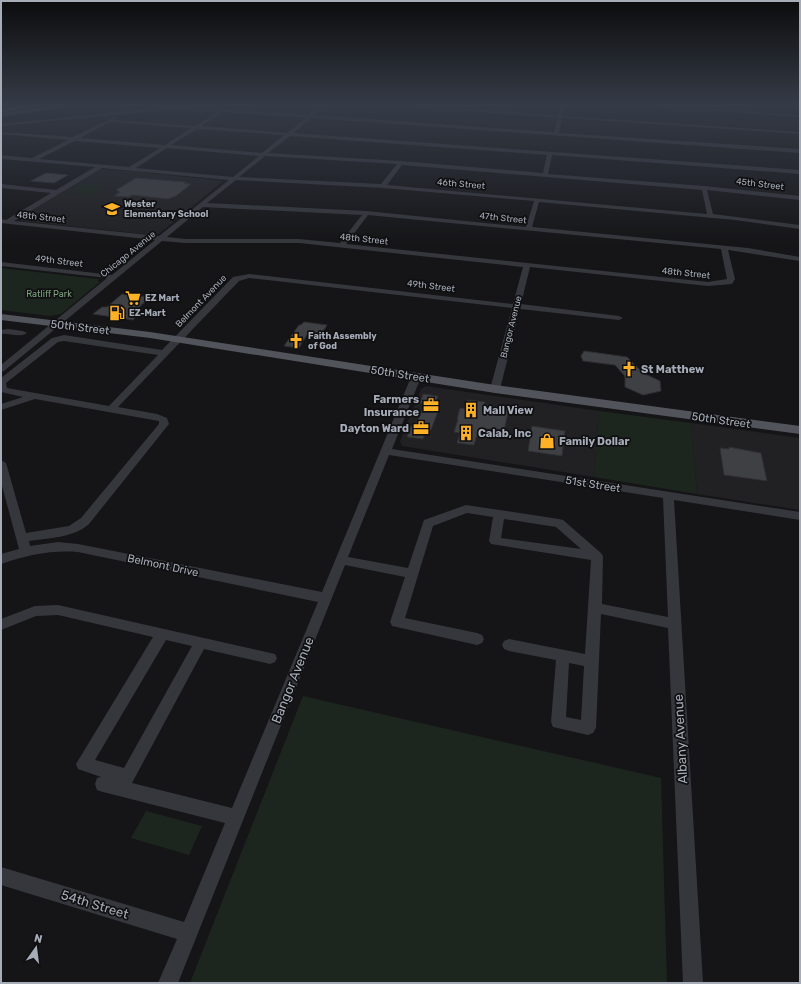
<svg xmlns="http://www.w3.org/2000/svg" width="801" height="984" font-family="Rubik,sans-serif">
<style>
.built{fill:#212124}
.green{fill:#1d261e}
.building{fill:#3f4044;stroke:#2f2f33}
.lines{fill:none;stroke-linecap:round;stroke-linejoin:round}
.minor{fill:#36373d;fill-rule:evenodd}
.major{fill:#52545c;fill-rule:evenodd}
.highway{fill:#62656e;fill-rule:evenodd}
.labels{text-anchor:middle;stroke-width:3.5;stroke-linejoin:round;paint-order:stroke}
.far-street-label{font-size:9px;fill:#a6acb8;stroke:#101012}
.far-poi-label{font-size:9px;font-weight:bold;fill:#a6acb8;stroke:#101012;text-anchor:start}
.far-park-label{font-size:9px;fill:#7ca57e;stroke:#101012}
.street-label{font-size:11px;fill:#a6acb8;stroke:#101012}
.poi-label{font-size:11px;font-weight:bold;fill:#a6acb8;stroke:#101012;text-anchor:start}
.near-street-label{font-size:13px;fill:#a6acb8;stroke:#101012}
</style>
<rect width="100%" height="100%" fill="#151517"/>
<path class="built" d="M100,169L130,171L223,181L159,234L153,235L21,221L18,220L20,219H17Z
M426,386L599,411L594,477L402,446L400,441L421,389Z
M691,423L800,438V510L697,494Z"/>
<path class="green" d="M82,184L105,186L91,195L68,193Z
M1,268L98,279L100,280H98V282L101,281L61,314L50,316L1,310Z
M599,411L691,423L697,494L594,477Z
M303,696L661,778L667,983H190Z
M146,811L202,826L189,855L131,838Z"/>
<path class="building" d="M46,173L68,175L54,183L31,181Z
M136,178L186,182L184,183L191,184L176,196L168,199L132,195L129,197L114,196L120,192L116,190Z
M122,294L150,297L135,311L141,312L133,320L93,314L102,307H107Z
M304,322L327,325L321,335L308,333L299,348L284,346L299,325H301Z
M584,351L627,357L643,373L660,381L661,391L643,395L625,387V376L615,365L583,361L581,356Z
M423,394L438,396L435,405L440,406L431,430L427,429L423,439L407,437L411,426L415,427L425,404L420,403Z
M468,400L485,402L484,405L509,408L504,431L479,428L474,445L457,443L460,433L454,432L458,419H457L460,408L466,409Z
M532,426L565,431L562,456L528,451Z
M729,447L761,453L767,481L724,475L720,448L729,449Z"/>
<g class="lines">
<path class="minor" d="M173,106L309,115L320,106H325L314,115L554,132L558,118L400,106H425L558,115L561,106H565L563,116L800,132V134L562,118L559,133L800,149V153L311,118L293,133L800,170V174L552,155L548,174L704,186L800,196V200L707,190L713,214L800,225V229L735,220L539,202L532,227L748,248L800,257V261L728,250L735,279L732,284L708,286L530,267L521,304L619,316L623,318L619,320L520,309L500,389L495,392L490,389L512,308L249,278L239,281L118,407L157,414L167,418L169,424L89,524C73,538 49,538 29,541L30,546L58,542L78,544L322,592L411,377L416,374L421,377L392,449L800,512V520L674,500L703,983H683L668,628L601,614L596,728L593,733L588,735L553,727L551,722L556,660L509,651L504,649L502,645L504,641L509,639L585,654L591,560L491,544L489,541L493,517L467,513L433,526L405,618L477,633L482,635L484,639L482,643L477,645L392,626L390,622L405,577L345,565L178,983H158L177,939L1,885V867L184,922L225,823L103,792L97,790L95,784L97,778L101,777L78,769L76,764L153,637L58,615L36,616L1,630V619L35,606L58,605L275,654L277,658L275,662L270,664L204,649L132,783L232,808L318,602L78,552C51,550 27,555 1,564V554L19,549L1,482V460L6,463L26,533L69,526L81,518L159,424V421L35,399L1,410V404L23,397L1,392V378L52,338L64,335L162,350L233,277L249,274L513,304L523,267L299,243H185L162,241L4,371L1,372V365L107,278L1,266V262L112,275L155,240L1,223V219L6,220L51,193L1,188V184L56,190L95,167L1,159V155L32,158L68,140L1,134V132L73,137L115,117L117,118L115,120L195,126L219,111L179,109L1,126V124ZM224,112L306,118L287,133L201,126ZM110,122L191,128L165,145L80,138ZM197,129L284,135L262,153L171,145ZM290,136L547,155L543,173L401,161L268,153ZM75,141L160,148L129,167L39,159ZM167,148L259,156L233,177L136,168ZM265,156L397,164L381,184L239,177ZM402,165L702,190L707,214L387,185ZM102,168L229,180L159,236L14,221ZM236,180L383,188L534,201L526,227L366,211L207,203ZM203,207L362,215L340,243L299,239H185L167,237ZM368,215L721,249L727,279L708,282L346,244ZM64,341L158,355L109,406L7,388L6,383L58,342ZM389,455L663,498L668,617L602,604L603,556L601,553L563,520L559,519L466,505L424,520L408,568L348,557ZM504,519L556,527L581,549L501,538ZM166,640L192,646L124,768L95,760ZM569,663L584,666L581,720L566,717Z
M643,106H670L800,115V117Z
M8,329L23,331L27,333C21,338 9,333 1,334V330Z"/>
<path class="major" d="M51,106H68L1,117V113Z
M1,314L150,332L495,385L800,426V434L495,393L150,338L1,320Z"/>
<path class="highway" d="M20,106H37L1,113V109Z"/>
</g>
<linearGradient id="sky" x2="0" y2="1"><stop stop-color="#0c0c0d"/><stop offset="0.43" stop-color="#353b47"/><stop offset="1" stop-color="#353b47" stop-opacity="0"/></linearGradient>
<rect width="801" height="244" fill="url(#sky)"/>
<defs>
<symbol id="school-bare" viewBox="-9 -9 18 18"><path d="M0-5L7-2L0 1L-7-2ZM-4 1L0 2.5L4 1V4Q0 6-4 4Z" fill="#fdb127" stroke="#101012" stroke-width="2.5" paint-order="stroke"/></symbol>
<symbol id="supermarket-bare" viewBox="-9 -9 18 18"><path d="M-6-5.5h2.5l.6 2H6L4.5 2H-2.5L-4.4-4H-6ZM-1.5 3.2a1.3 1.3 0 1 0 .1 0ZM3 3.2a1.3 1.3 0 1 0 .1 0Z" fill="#fdb127" stroke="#101012" stroke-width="2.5" paint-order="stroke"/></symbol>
<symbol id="fuel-bare" viewBox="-9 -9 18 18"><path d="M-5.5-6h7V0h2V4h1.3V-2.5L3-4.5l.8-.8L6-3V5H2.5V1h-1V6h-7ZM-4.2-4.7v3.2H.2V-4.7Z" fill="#fdb127" stroke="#101012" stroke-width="2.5" paint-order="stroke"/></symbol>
<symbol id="church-bare" viewBox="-9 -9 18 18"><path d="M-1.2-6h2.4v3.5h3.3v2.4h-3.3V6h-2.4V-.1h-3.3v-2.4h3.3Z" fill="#fdb127" stroke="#101012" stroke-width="2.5" paint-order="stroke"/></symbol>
<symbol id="office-bare" viewBox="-9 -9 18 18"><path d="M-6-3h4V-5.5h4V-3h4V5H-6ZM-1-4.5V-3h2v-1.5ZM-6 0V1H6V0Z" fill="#fdb127" stroke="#101012" stroke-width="2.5" paint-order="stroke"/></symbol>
<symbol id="building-bare" viewBox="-9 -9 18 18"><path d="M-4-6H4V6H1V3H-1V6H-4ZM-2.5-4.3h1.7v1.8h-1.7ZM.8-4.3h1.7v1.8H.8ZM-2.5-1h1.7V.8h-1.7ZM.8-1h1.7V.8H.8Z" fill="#fdb127" stroke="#101012" stroke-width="2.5" paint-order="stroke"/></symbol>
<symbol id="shop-bare" viewBox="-9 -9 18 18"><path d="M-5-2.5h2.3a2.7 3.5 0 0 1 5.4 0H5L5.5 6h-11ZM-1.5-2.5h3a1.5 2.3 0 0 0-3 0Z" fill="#fdb127" stroke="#101012" stroke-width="2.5" paint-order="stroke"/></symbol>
</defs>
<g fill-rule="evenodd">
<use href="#school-bare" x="101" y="198" width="22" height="22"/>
<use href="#supermarket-bare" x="122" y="287" width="22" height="22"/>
<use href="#fuel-bare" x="106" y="302" width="22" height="22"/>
<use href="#church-bare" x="285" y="330" width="22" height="22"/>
<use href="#church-bare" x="618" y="358" width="22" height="22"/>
<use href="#office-bare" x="420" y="394" width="22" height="22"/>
<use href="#building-bare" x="460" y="399" width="22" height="22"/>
<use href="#office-bare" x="410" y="417" width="22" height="22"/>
<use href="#building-bare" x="455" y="422" width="22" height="22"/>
<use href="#shop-bare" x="536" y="430" width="22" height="22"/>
</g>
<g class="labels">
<g class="far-street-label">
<text transform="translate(461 184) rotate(5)" y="3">46th Street</text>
<text transform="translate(760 184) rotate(7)" y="3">45th Street</text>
<text transform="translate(41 217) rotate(6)" y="3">48th Street</text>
<text transform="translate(503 218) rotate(6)" y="3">47th Street</text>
<text transform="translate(364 239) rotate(6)" y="3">48th Street</text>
<text transform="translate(128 254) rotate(-39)" y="3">Chicago Avenue</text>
<text transform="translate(59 261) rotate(7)" y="3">49th Street</text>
<text transform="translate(686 273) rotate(6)" y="3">48th Street</text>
<text transform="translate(431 286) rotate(7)" y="3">49th Street</text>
<text transform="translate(201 301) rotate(-46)" y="3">Belmont Avenue</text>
<text transform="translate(511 327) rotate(-76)" y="3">Bangor Avenue</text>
</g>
<g class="far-poi-label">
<text x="124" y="207">Wester<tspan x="124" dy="10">Elementary School</tspan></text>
<text x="145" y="301">EZ Mart</text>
<text x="129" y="316">EZ-Mart</text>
<text x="308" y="339">Faith Assembly<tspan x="308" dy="10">of God</tspan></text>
</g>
<g class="far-park-label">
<text x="49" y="297">Ratliff Park</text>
</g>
<g class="street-label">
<text transform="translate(80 327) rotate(7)" y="4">50th Street</text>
<text transform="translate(400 374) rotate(9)" y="4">50th Street</text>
<text transform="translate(721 420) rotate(8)" y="4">50th Street</text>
<text transform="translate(593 484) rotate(9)" y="4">51st Street</text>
<text transform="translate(163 565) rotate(12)" y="4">Belmont Drive</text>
</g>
<g class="poi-label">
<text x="641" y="373">St Matthew</text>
<text x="419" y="403" text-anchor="end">Farmers<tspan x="419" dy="13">Insurance</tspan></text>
<text x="483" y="414">Mall View</text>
<text x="409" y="432" text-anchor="end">Dayton Ward</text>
<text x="478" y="437">Calab, Inc</text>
<text x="559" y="445">Family Dollar</text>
</g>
<g class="near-street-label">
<text transform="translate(292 680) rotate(-68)" y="5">Bangor Avenue</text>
<text transform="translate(680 739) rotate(-93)" y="5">Albany Avenue</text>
<text transform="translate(95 904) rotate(17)" y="5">54th Street</text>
</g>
</g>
<rect width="801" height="984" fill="none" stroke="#a6acb8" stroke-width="4"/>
<g transform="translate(36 948) rotate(14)" stroke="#101012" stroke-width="3" paint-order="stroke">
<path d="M0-3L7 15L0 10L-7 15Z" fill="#a6acb8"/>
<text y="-6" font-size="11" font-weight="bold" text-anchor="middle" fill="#a6acb8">N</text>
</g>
</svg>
